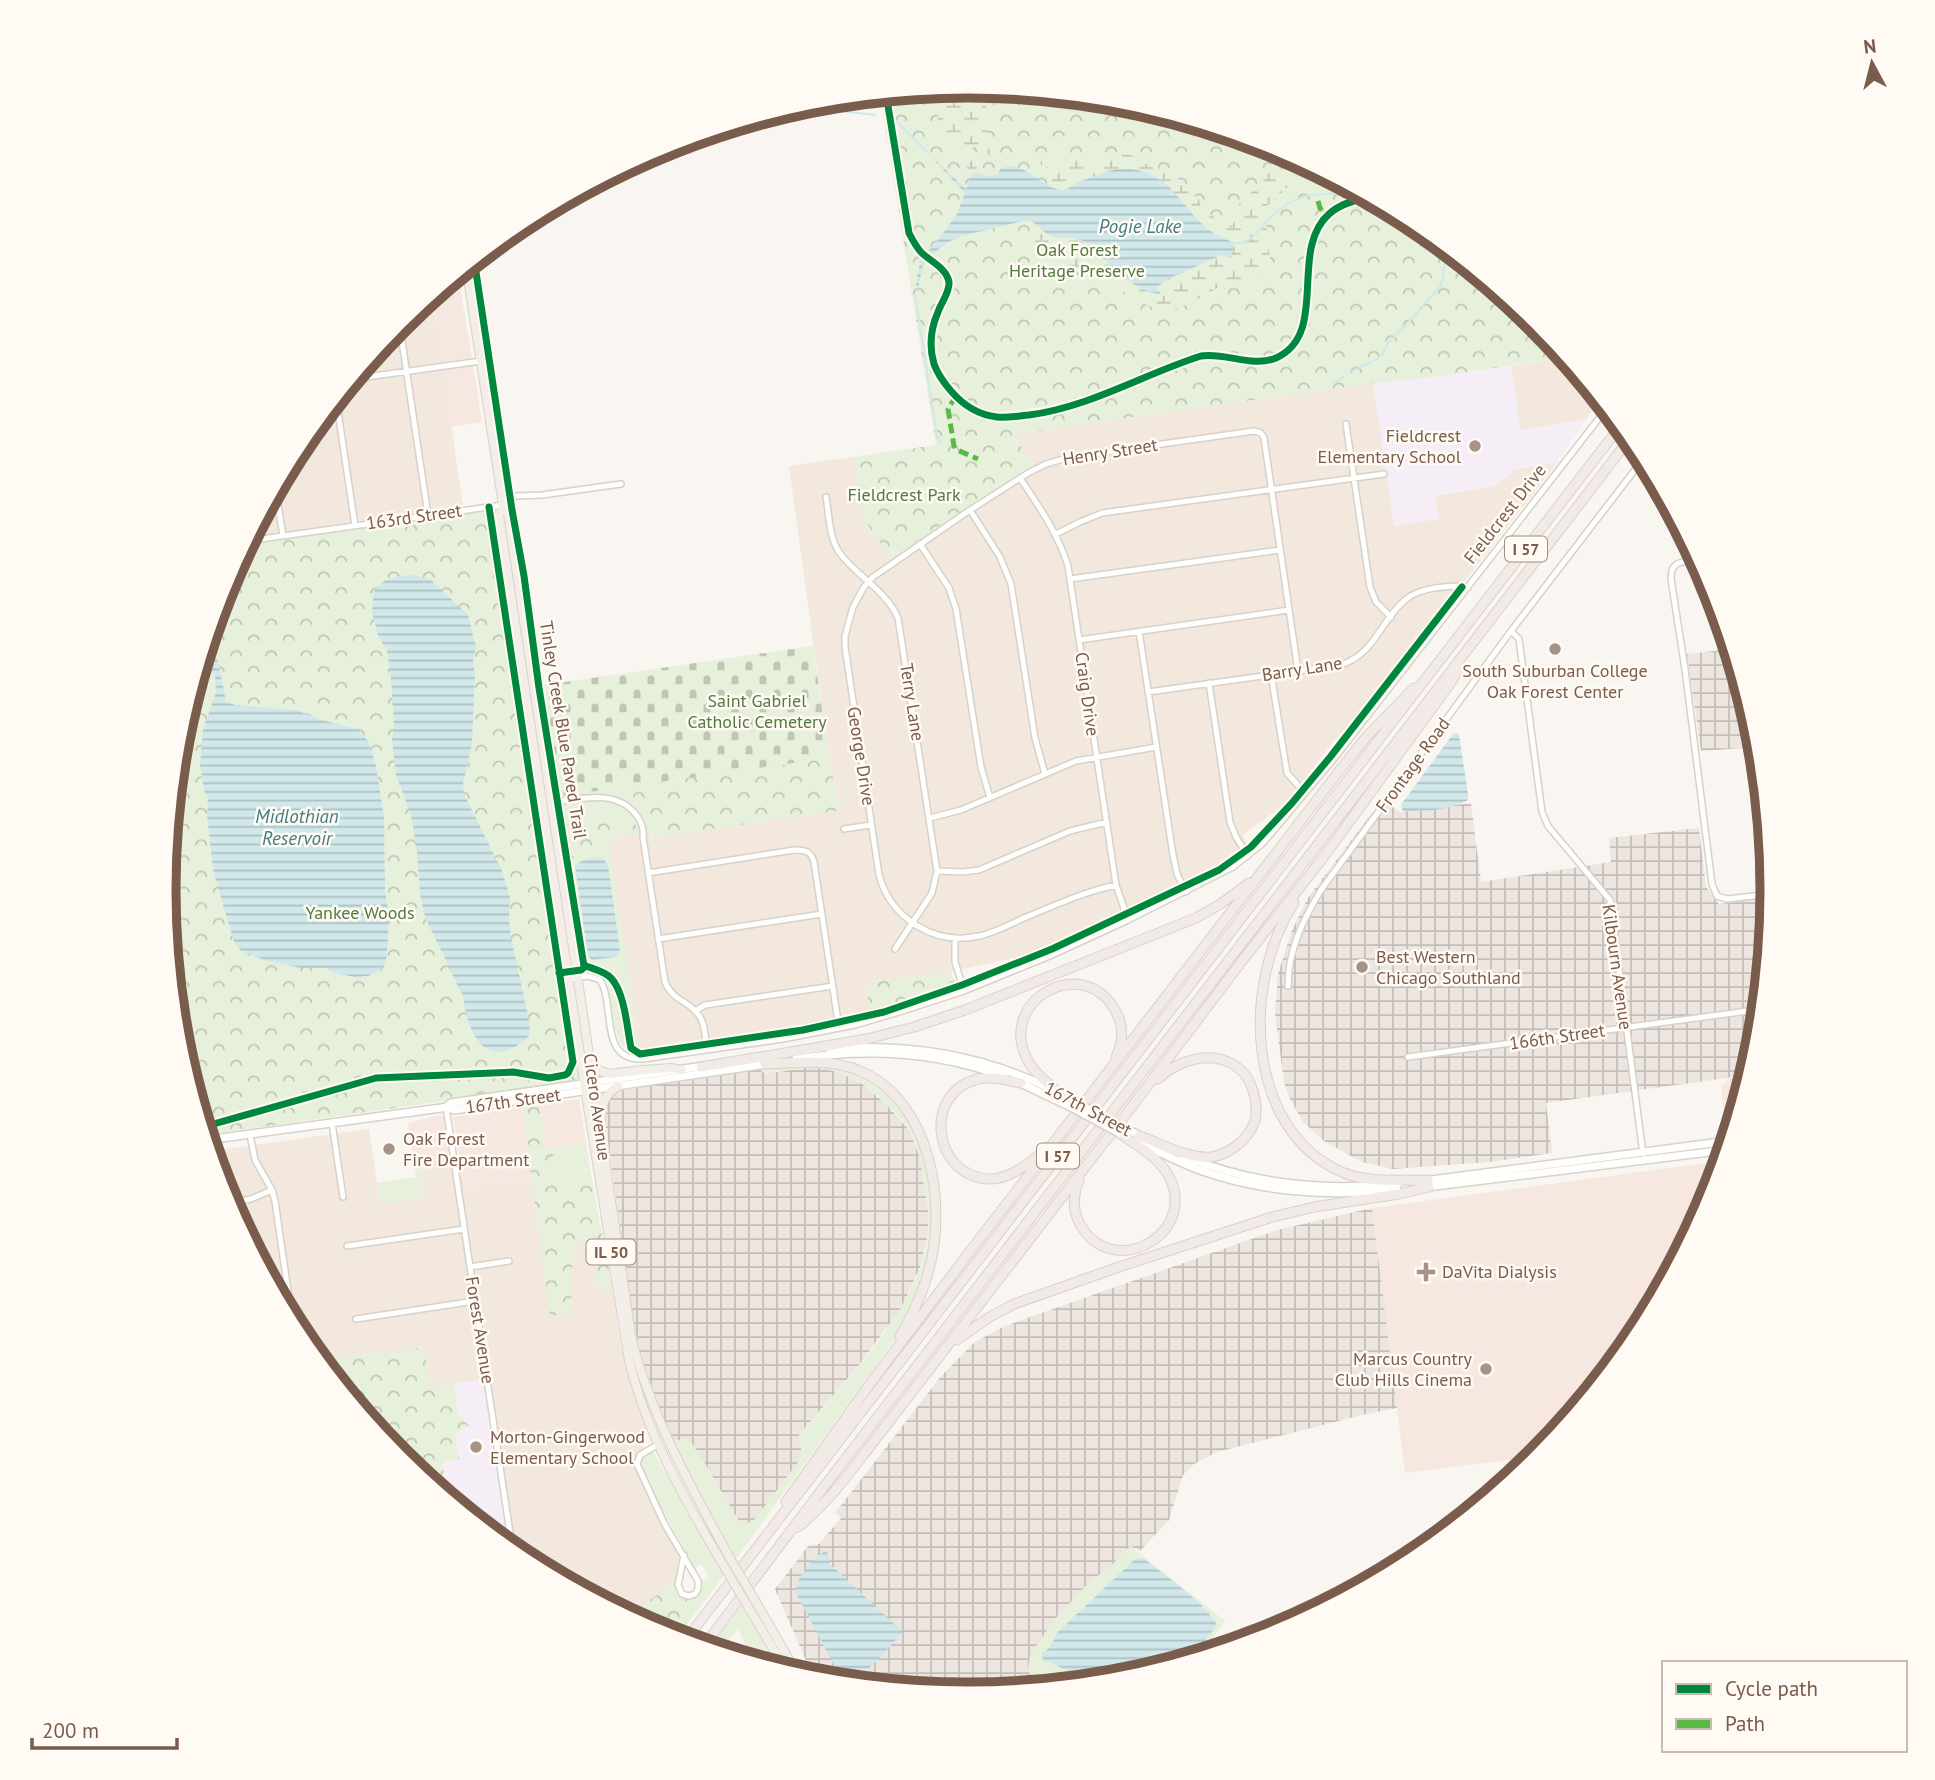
<svg xmlns="http://www.w3.org/2000/svg" width="1935" height="1780" font-family="'PT Sans',sans-serif">
<style>
.residential{fill:#f2e8de}
.commercial{fill:#f6e8e1}
.industrial{fill:url(#industrial-grid)}
.education{fill:#f6eef6}
.grass{fill:#e7f0db}
.forest{fill:url(#forest-crowns)}
.wetland{fill:url(#wetland-marsh)}
.cemetery{fill:url(#cemetery-stones)}
.water{fill:url(#water-rules)}
.lines{fill:none;stroke-linecap:round;stroke-linejoin:round}
.stream{stroke:#d0e8ea;stroke-width:2}
.street-casing{stroke:#d7d1cb;stroke-width:8}
.secondary-casing{stroke:#d9d2cb;stroke-width:10}
.primary-casing{stroke:#dad1cc;stroke-width:10}
.highway-casing{stroke:#dad1cc;stroke-width:11}
.street{stroke:#fefefd;stroke-width:5}
.secondary{stroke:#fefefd;stroke-width:7}
.primary{stroke:#f3eee8;stroke-width:8}
.highway{stroke:#f2eae7;stroke-width:9}
.secondary-bridge-casing{stroke:#d9d2cb;stroke-width:10;stroke-linecap:butt}
.primary-bridge-casing{stroke:#dad1cc;stroke-width:10;stroke-linecap:butt}
.secondary-bridge{stroke:#fefefd;stroke-width:7}
.primary-bridge{stroke:#f3eee8;stroke-width:8}
.quiet{stroke:#58b947;stroke-width:5;stroke-dasharray:10 5;stroke-linecap:butt}
.cycleway-casing{stroke:#fffaf3;stroke-width:11}
.cycleway{stroke:#00873e;stroke-width:7}
.poi-dot{fill:#a69286;stroke:#fffaf3;stroke-width:2.5}
.labels{text-anchor:middle;stroke-width:5;stroke-linejoin:round;paint-order:stroke}
.shield{fill:#fffaf3;stroke:#a28b7f;stroke-width:2}
.shield-label{font-size:16px;font-weight:bold;fill:#7a5c4d}
.park-label{font-size:18px;fill:#537a41;stroke:#fffaf3}
.poi-label{font-size:18px;fill:#7a5c4d;stroke:#fffaf3;text-anchor:start}
.street-label{font-size:18px;fill:#7a5c4d;stroke:#fffaf3}
.water-label{font-size:19px;font-style:italic;fill:#437c86;stroke:#fffaf3}
.rim{fill:none;stroke:#7a5c4d;stroke-width:9}
</style>
<defs>
<pattern id="industrial-grid" width="8" height="8" patternUnits="userSpaceOnUse" patternTransform="scale(1.75)"><rect width="8" height="8" fill="#ede5e0"/><path d="M0 4h8M4 0v8" fill="none" stroke="#c5bdb8"/></pattern>
<pattern id="forest-crowns" width="20" height="18" patternUnits="userSpaceOnUse" patternTransform="scale(1.75)"><rect width="20" height="18" fill="#e7f0db"/><path d="M2 6a3 3 0 1 1 6 0M12 15a3 3 0 1 1 6 0" fill="none" stroke="#c0c6b4"/></pattern>
<pattern id="wetland-marsh" width="20" height="14" patternUnits="userSpaceOnUse" patternTransform="scale(1.75)"><rect width="20" height="14" fill="#e7f0db"/><path d="M1 5h8M5 5V1M11 12h8M15 12V8" fill="none" stroke="#c0c6b4"/></pattern>
<pattern id="cemetery-stones" width="16" height="16" patternUnits="userSpaceOnUse" patternTransform="scale(1.75)"><rect width="16" height="16" fill="#e7f0db"/><path d="M2 7V4a2 2 0 0 1 4 0v3zM10 15v-3a2 2 0 0 1 4 0v3z" fill="#c0c6b4"/></pattern>
<pattern id="water-rules" width="6" height="5" patternUnits="userSpaceOnUse" patternTransform="scale(1.75)"><rect width="6" height="5" fill="#d0e8ea"/><path d="M0 2.5h6" fill="none" stroke="#aebfc0"/></pattern>
</defs>
<rect width="100%" height="100%" fill="#f9f5f0"/>
<path class="residential" d="M458,273L462,299L433,303L442,362L355,375L399,321Z
M1565,357L1601,401L1585,420L1520,430L1511,366Z
M443,367L463,507L248,539L299,443L350,380Z
M1373,383L1395,526L1435,496L1496,486L1515,469L1557,463L1362,712L1334,741L1286,803L1242,836L1249,846L1213,875L1194,885L1131,910L1029,956L1027,954L1014,960L1013,958L946,973L866,982L870,1012L817,1025L667,1048L640,1049L608,838L650,831L651,838L840,809L829,758L789,466L853,457L862,516L891,557L1032,465L1014,434Z
M369,1129L380,1203L424,1197L421,1170L460,1164L465,1190L532,1180L571,1313L573,1243L593,1238L597,1289L612,1287L621,1345L646,1428V1439L643,1449L637,1453L634,1460L635,1468L650,1502L679,1555L675,1581L643,1605L611,1607L518,1556L513,1526H507L510,1550L485,1530L506,1526L484,1379L430,1388L424,1347L330,1359L332,1377L299,1336L224,1197L210,1151Z"/>
<path class="commercial" d="M462,299L472,358L442,362L433,302Z
M473,364L482,422L451,427L443,367Z
M1748,1075L1731,1130L1726,1131L1721,1085L1730,1078Z
M579,1099L586,1143L545,1149L539,1105Z
M522,1107L532,1180L465,1190L453,1117Z
M439,1115L445,1119L451,1165L415,1171L408,1123Z
M1722,1161L1710,1198L1636,1337L1539,1456L1405,1473L1372,1208Z"/>
<path class="industrial" d="M1731,649L1756,733L1758,747L1701,751L1687,654Z
M1383,798L1399,812L1471,803L1481,882L1611,862L1609,838L1699,828L1706,887L1719,904L1771,898L1756,1047L1748,1075L1546,1103L1552,1153L1489,1162L1393,1169L1362,1162L1324,1141L1303,1122L1289,1097L1284,1082L1275,1014L1278,974L1292,930L1308,898Z
M808,1067L826,1069L843,1074L864,1085L887,1105L910,1131L920,1158L929,1218L928,1234L920,1267L902,1307L859,1365L799,1435L802,1454L800,1460L755,1519L749,1523L744,1524L738,1520L704,1462L678,1440L673,1446L640,1354L632,1312L604,1114L605,1103L610,1095L618,1091L758,1069L765,1073Z
M1372,1208L1397,1408L1362,1415L1217,1452L1194,1464L1183,1475L1169,1520L1140,1551L1130,1546L1107,1570L1090,1581L1048,1684L1067,1680L1073,1684L967,1694L814,1679L775,1589L809,1545L819,1544L841,1518L835,1513L942,1375L975,1342L1005,1326L1277,1230Z"/>
<path class="education" d="M1511,366L1520,430L1585,420L1557,463L1515,469L1496,486L1435,495L1439,519L1394,526L1373,383L1427,378Z
M484,1379L506,1527L485,1530L448,1499L442,1462L459,1459L455,1434L458,1413L454,1384Z"/>
<path class="grass" d="M622,787L644,806L650,831L640,833L635,823L626,817L559,826L554,797Z
M611,852L640,1049L667,1048L703,1043L701,1048L639,1056L621,1045L615,1029L607,980L602,975L581,970L564,860Z
M833,1065C853,1072 873,1081 889,1096C942,1147 941,1239 915,1303C911,1313 905,1322 900,1332L736,1559L687,1475L673,1446L675,1443L683,1438L692,1443L738,1520C745,1524 748,1524 755,1519L800,1460L802,1454L799,1435C846,1380 918,1310 928,1236C930,1218 927,1201 924,1183C921,1166 919,1146 910,1131C902,1117 878,1095 865,1086C848,1074 826,1066 805,1068C790,1069 772,1077 758,1069L770,1067Z
M586,1143L590,1170H585L576,1182H547L542,1176L547,1160L554,1155L556,1147Z
M421,1170L425,1197L380,1204L377,1183L416,1177L415,1171Z
M647,1452L654,1453L724,1575L677,1638L670,1636L702,1588L701,1582L709,1577L701,1564L695,1568L652,1491L641,1462Z
M1130,1546L1225,1621L1200,1656L1193,1658L1217,1625C1205,1602 1164,1575 1143,1558L1058,1632L1050,1647L1042,1654L1044,1662H1049L1091,1682L1073,1684L1067,1680L1036,1685L1028,1671L1030,1655L1054,1620L1090,1581L1107,1570Z
M742,1606L780,1670L753,1661L738,1629L720,1651L709,1648Z"/>
<path class="forest" d="M968,86L1125,101L1276,147L1415,222L1536,322L1565,357L1427,378L1373,383L1014,434L1032,465L890,558L862,516L853,457L936,445L880,94Z
M489,511L493,512L496,515L580,1076L571,1083L205,1135L179,1047L163,890L179,733L225,582L245,545Z
M829,758L840,810L652,838L644,806L622,787Z
M626,817L635,823L640,833L609,837L611,852L564,860L559,826Z
M951,972L956,986L870,1012L866,982Z
M539,1105L545,1148L556,1147L554,1155L547,1161L542,1176L547,1182H575L577,1174L590,1170L612,1287L597,1290L593,1238L573,1243L571,1313L550,1316L522,1107Z
M424,1347L430,1387L454,1384L458,1413L469,1426L455,1434L459,1459L442,1462L448,1499L399,1458L332,1377L329,1359Z
M675,1581L677,1592L682,1597H693L698,1594L670,1636L659,1633L611,1607L643,1605Z"/>
<path class="wetland" d="M968,86L1003,89V92C997,98 989,101 985,108C975,123 995,137 995,152L990,156L980,144L975,145L971,150L976,163L977,172H974L970,177C965,162 962,147 947,142C944,128 936,127 938,111C946,104 950,99 950,88Z
M1118,153L1127,154L1138,158L1149,166L1177,178L1199,200L1201,207L1227,227L1231,228L1239,209V201C1246,194 1255,192 1261,184C1275,164 1266,156 1297,159C1301,182 1294,180 1281,193C1273,201 1266,207 1258,213L1257,217L1264,219C1268,227 1266,232 1267,240C1267,252 1275,260 1267,271C1258,282 1245,279 1232,282C1209,288 1182,316 1158,309C1143,305 1128,295 1115,286C1111,282 1108,278 1103,276C1097,274 1093,275 1087,274C1080,273 1074,267 1067,266C1058,265 1056,267 1046,263L1044,254H1037C1033,243 1036,237 1040,227L1064,237L1088,243L1103,259L1122,275L1153,293H1160L1157,287L1162,284L1167,279L1197,267L1221,255L1234,243C1207,232 1196,216 1178,195L1089,180C1066,183 1073,196 1046,184L1051,180L1053,174L1051,169L1042,166L1040,162L1049,157L1057,159L1082,157L1094,159Z"/>
<path class="cemetery" d="M813,646L829,758L554,797L537,686Z"/>
<path class="water" d="M927,152L966,189L970,177L974,172L989,176L998,175L1000,169C1021,158 1038,184 1057,189C1068,193 1072,184 1081,181C1097,176 1114,166 1132,169C1171,176 1177,200 1202,224C1211,233 1223,238 1234,243L1231,258L1221,255C1204,263 1188,270 1171,277C1166,279 1163,284 1157,287L1160,294C1140,293 1119,273 1105,260C1099,256 1095,249 1090,245C1084,240 1072,237 1064,237C1057,237 1060,239 1054,237C1042,234 1039,223 1027,220L961,236L946,243L929,257L923,265L918,288L916,285L920,261L938,240L957,214L964,196V192Z
M414,575L431,580L468,615L476,647L473,662L475,674L472,744L463,784L465,796L502,871L510,897L509,918L511,938L530,1025L529,1036C488,1074 468,1037 463,996L425,917L420,894L417,851L411,815L396,775L392,738L394,727L391,678L387,650L378,636L372,611L374,591L384,581L399,576Z
M208,637L219,665L226,702L235,705L296,710L322,720L358,729L369,742L376,766L384,817L385,891L389,916L387,956L383,969L368,976L354,977L332,972L326,968H301L267,961L241,951L234,942L213,870L207,815L208,798L204,790L200,765L203,729L216,693L215,675L211,672H197L200,662H208L205,647Z
M1457,733L1459,735L1468,794V800C1450,810 1423,812 1403,811L1401,805L1403,802L1453,734Z
M600,857L604,859L608,865L620,950L618,955L615,957L592,960L588,956L575,866L581,861Z
M827,1551L830,1564L903,1632C887,1649 867,1677 843,1682L795,1591C798,1577 812,1555 827,1551Z
M1143,1558C1164,1575 1204,1601 1217,1625L1193,1658L1124,1679L1091,1682L1049,1662H1043L1042,1654L1050,1647L1058,1632L1135,1559Z"/>
<g class="lines">
<path class="stream" d="M833,110L875,115
M892,117L927,152
M1234,243C1252,245 1257,230 1269,219C1274,214 1280,209 1286,205C1308,190 1333,196 1357,191
M915,294L937,437L942,443
M1352,371L1373,361L1383,354L1386,346L1407,323L1414,317L1418,311L1440,287L1443,277L1446,247
M1334,384L1344,376"/>
<defs>
<path id="street" d="M399,321L428,515
M352,379L481,361
M336,398L355,526
M1346,424L1370,587L1376,602L1391,617
M1020,478C1039,507 1058,533 1068,566L1116,885L1128,920
M275,487L283,536
M826,497C829,514 829,537 839,552C856,576 886,590 898,618L937,871L932,893L895,949
M970,510L1000,557L1011,584L1035,738L1045,774
M1056,534L1080,522L1102,513L1384,474
M247,541L503,505L516,496L542,495L621,484
M920,544L949,588L956,609L981,767L990,798
M1698,560C1682,562 1671,560 1671,579L1685,669L1712,884L1717,896L1727,899L1771,894
M1070,579L1280,550
M1139,631L1173,855L1177,874L1186,892
M1511,631L1519,639L1542,812L1548,826L1610,900L1643,1154
M1079,640L1289,610
M1271,674L1287,773L1305,793
M1209,683L1230,822L1236,837L1248,856
M1148,692L1341,665C1377,652 1379,622 1405,600C1420,587 1450,585 1468,587
M552,802C581,799 617,788 637,816C642,823 644,829 643,837L665,982C673,1002 691,1001 700,1017C706,1026 705,1040 707,1050
M930,818L961,810L1076,761L1156,747
M844,829L871,825
M937,871L963,872L979,870L1070,831L1107,822
M648,873L794,850C805,850 811,851 814,862L839,1028
M1116,885C1084,892 1055,905 1024,918C1010,924 995,933 979,936C935,946 891,919 879,875L845,647V636L853,607L864,587L873,577L970,510L1028,473L1046,464L1070,457L1254,431L1261,433L1264,438L1298,671
M658,939L822,914
M955,939V962L964,991
M569,979L588,976L600,980C616,1006 598,1061 643,1059L783,1039L855,1025L899,1012L964,991L1052,955L1128,920L1233,867L1263,843L1333,760L1607,408
M1288,986C1288,950 1303,920 1321,890L1511,631L1644,458
M695,1011L705,1005L833,986
M1408,1057L1748,1011
M446,1107L513,1553
M332,1123L343,1197
M250,1135L255,1160L272,1190L275,1201L293,1326
M228,1203L251,1199L272,1190
M347,1246L464,1229
M470,1267L509,1261
M356,1319L475,1301
M659,1444L640,1455L637,1464L664,1523L698,1581V1589L695,1594L689,1596L682,1594L678,1585L684,1555"/>
<path id="secondary" d="M830,1049C908,1043 983,1055 1053,1090
M796,1059C866,1048 939,1052 1005,1077
M1016,1081L1073,1108
M446,1107L454,1110L767,1064
M1123,1127L1144,1138
M207,1140L441,1108L446,1107L451,1103L704,1066
M1138,1142C1157,1151 1177,1161 1197,1169C1262,1193 1329,1196 1397,1190
M1183,1156C1254,1185 1323,1191 1398,1184
M1424,1181L1728,1141
M1427,1187L1725,1150"/>
<path id="primary" d="M466,266L503,505L508,514L632,1341C653,1420 692,1489 731,1560
M503,505L499,515L587,1101L629,1360C646,1433 687,1504 725,1568
M591,1059L598,1070L609,1074L643,1070L671,1068L682,1070
M601,1119C603,1102 603,1096 618,1086
M753,1597L798,1675
M747,1605L787,1672"/>
<path id="highway" d="M1320,862L1452,681L1459,668
M1294,903C1242,982 1244,1131 1344,1173C1370,1183 1400,1180 1428,1180
M765,1064C797,1063 830,1058 860,1071C932,1101 948,1207 928,1273C922,1296 911,1317 900,1337
M701,1067L867,1039L914,1027L965,1010L1196,918L1222,903L1249,883
M1021,1083C1007,1080 992,1076 978,1079C922,1092 932,1178 991,1179C1010,1179 1029,1163 1043,1152
M1065,1097C1052,1086 1035,1075 1027,1059C997,1000 1083,953 1115,1010C1124,1025 1123,1042 1116,1057
M1139,1136C1161,1143 1187,1159 1211,1157C1220,1156 1228,1152 1236,1146C1244,1141 1252,1130 1255,1121C1259,1103 1252,1077 1237,1067C1212,1049 1178,1060 1158,1079
M1079,1180C1073,1195 1072,1211 1081,1226C1117,1284 1205,1228 1165,1170C1153,1154 1135,1144 1119,1133
M957,1340L988,1318L1014,1304L1116,1268L1269,1218L1314,1207L1399,1194L1429,1187
M786,1502L872,1381L968,1254L1343,766L1367,736L1414,688
M798,1527C825,1506 847,1476 868,1449L1143,1092L1242,961L1322,859
M685,1641L1621,425
M704,1646L823,1488L1631,437"/>
</defs>
<use href="#street" class="street-casing"/>
<use href="#secondary" class="secondary-casing"/>
<use href="#primary" class="primary-casing"/>
<use href="#highway" class="highway-casing"/>
<use href="#street" class="street"/>
<use href="#secondary" class="secondary"/>
<use href="#primary" class="primary"/>
<use href="#highway" class="highway"/>
<defs>
<path id="secondary-bridge" d="M1077,1103L1123,1127
M1073,1108L1119,1133"/>
<path id="primary-bridge" d="M731,1560L753,1597
M725,1568L747,1605"/>
</defs>
<use href="#secondary-bridge" class="secondary-bridge-casing"/>
<use href="#primary-bridge" class="primary-bridge-casing"/>
<use href="#secondary-bridge" class="secondary-bridge"/>
<use href="#primary-bridge" class="primary-bridge"/>
<path class="quiet" d="M1318,201L1320,208L1327,215
M956,396L948,409L954,446L957,450L978,459"/>
<defs>
<path id="cycleway" d="M888,94V106L909,233C912,239 916,246 920,251C929,261 946,267 949,282C950,292 941,303 938,312C931,328 929,347 934,364C938,375 944,383 951,391C963,405 979,415 997,417C1008,418 1018,416 1029,415C1090,407 1144,374 1201,356C1225,352 1253,368 1276,358C1330,334 1288,250 1329,214C1340,204 1355,200 1368,197
M474,259L512,510L524,576L539,688L584,966
M559,973L581,970L586,966C594,969 606,972 611,978C625,993 627,1028 631,1048L640,1054L803,1030L884,1012L962,985L1052,949L1219,870L1251,847L1292,803L1331,756L1462,587
M203,1127L376,1078L513,1072L549,1078L565,1075L568,1073L573,1062L489,507"/>
</defs>
<use href="#cycleway" class="cycleway-casing"/>
<use href="#cycleway" class="cycleway"/>
</g>
<g class="poi-dot">
<circle cx="1475" cy="446" r="7"/>
<circle cx="1555" cy="649" r="7"/>
<circle cx="1362" cy="967" r="7"/>
<circle cx="389" cy="1149" r="7"/>
<path d="M1422.5 1261.5h7v7h7v7h-7v7h-7v-7h-7v-7h7z"/>
<circle cx="1486" cy="1369" r="7"/>
<circle cx="476" cy="1447" r="7"/>
</g>
<g class="labels">
<g class="shield">
<rect x="1505" y="536.5" width="42" height="25" rx="5"/>
<rect x="1037" y="1143.5" width="42" height="25" rx="5"/>
<rect x="586.5" y="1239.5" width="49" height="25" rx="5"/>
</g>
<g class="shield-label">
<text x="1526" y="555">I 57</text>
<text x="1058" y="1162">I 57</text>
<text x="611" y="1258">IL 50</text>
</g>
<g class="park-label">
<text x="1077" y="256">Oak Forest<tspan x="1077" dy="21">Heritage Preserve</tspan></text>
<text x="904" y="501">Fieldcrest Park</text>
<text x="757" y="707">Saint Gabriel<tspan x="757" dy="21">Catholic Cemetery</tspan></text>
<text x="360" y="919">Yankee Woods</text>
</g>
<g class="poi-label">
<text x="1461" y="442" text-anchor="end">Fieldcrest<tspan x="1461" dy="21">Elementary School</tspan></text>
<text x="1555" y="677" text-anchor="middle">South Suburban College<tspan x="1555" dy="21">Oak Forest Center</tspan></text>
<text x="1376" y="963">Best Western<tspan x="1376" dy="21">Chicago Southland</tspan></text>
<text x="403" y="1145">Oak Forest<tspan x="403" dy="21">Fire Department</tspan></text>
<text x="1442" y="1278">DaVita Dialysis</text>
<text x="1472" y="1365" text-anchor="end">Marcus Country<tspan x="1472" dy="21">Club Hills Cinema</tspan></text>
<text x="490" y="1443">Morton-Gingerwood<tspan x="490" dy="21">Elementary School</tspan></text>
</g>
<g class="street-label">
<text transform="translate(1110 452) rotate(-9)" y="6">Henry Street</text>
<text transform="translate(1505 514) rotate(-52)" y="6">Fieldcrest Drive</text>
<text transform="translate(414 517) rotate(-8)" y="6">163rd Street</text>
<text transform="translate(1302 669) rotate(-9)" y="6">Barry Lane</text>
<text transform="translate(1087 694) rotate(82)" y="6">Craig Drive</text>
<text transform="translate(912 702) rotate(81)" y="6">Terry Lane</text>
<text transform="translate(563 730) rotate(81)" y="6">Tinley Creek Blue Paved Trail</text>
<text transform="translate(861 756) rotate(81)" y="6">George Drive</text>
<text transform="translate(1413 765) rotate(-54)" y="6">Frontage Road</text>
<text transform="translate(1617 967) rotate(82)" y="6">Kilbourn Avenue</text>
<text transform="translate(1557 1037) rotate(-8)" y="6">166th Street</text>
<text transform="translate(513 1101) rotate(-8)" y="6">167th Street</text>
<text transform="translate(597 1107) rotate(82)" y="6">Cicero Avenue</text>
<text transform="translate(1088 1109) rotate(28)" y="6">167th Street</text>
<text transform="translate(480 1330) rotate(81)" y="6">Forest Avenue</text>
</g>
<g class="water-label">
<text x="1140" y="233">Pogie Lake</text>
<text x="297" y="823">Midlothian<tspan x="297" dy="22">Reservoir</tspan></text>
</g>
</g>
<path d="M0 0H1935V1780H0ZM176 890a792 792 0 1 1 1584 0a792 792 0 1 1-1584 0Z" fill="#fffaf3" fill-rule="evenodd"/>
<path class="rim" d="M176 890a792 792 0 1 1 1584 0a792 792 0 1 1-1584 0Z"/>
<rect x="1662" y="1661" width="245" height="91" fill="#fffaf3" stroke="#cabbb1" stroke-width="2"/>
<rect x="1676" y="1684" width="35" height="10" fill="#00873e" stroke="#cabbb1" stroke-width="2"/>
<text x="1725" y="1696" font-size="21" fill="#7a5c4d">Cycle path</text>
<rect x="1676" y="1719" width="35" height="10" fill="#58b947" stroke="#cabbb1" stroke-width="2"/>
<text x="1725" y="1731" font-size="21" fill="#7a5c4d">Path</text>
<g transform="translate(1872 63) rotate(353)" stroke="#fffaf3" stroke-width="5" paint-order="stroke">
<path d="M0-5L12 26L0 18L-12 26Z" fill="#7a5c4d"/>
<text y="-10" font-size="19" font-weight="bold" text-anchor="middle" fill="#7a5c4d">N</text>
</g>
<path d="M32 1738v10h145v-10" fill="none" stroke="#7a5c4d" stroke-width="3.5"/>
<text x="42" y="1738" font-size="21" fill="#7a5c4d" stroke="#fffaf3" stroke-width="5" paint-order="stroke">200 m</text>
</svg>
